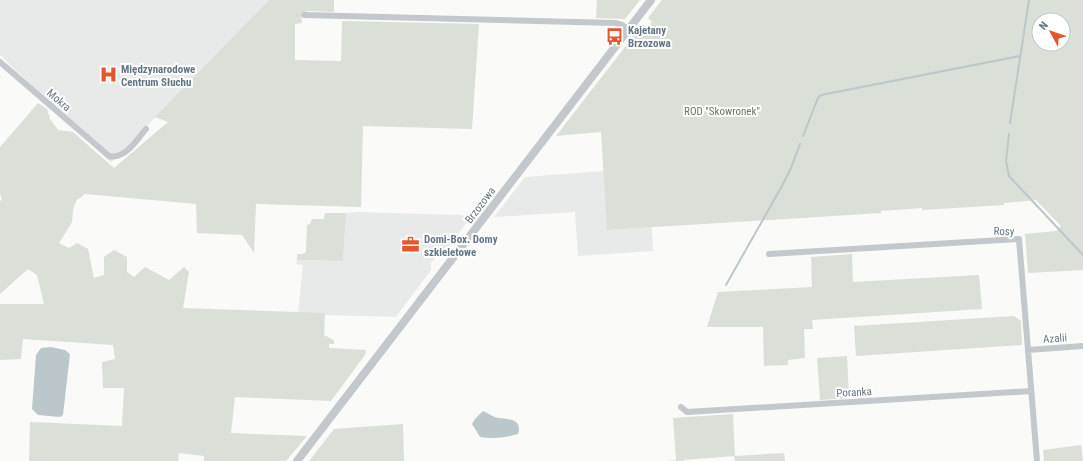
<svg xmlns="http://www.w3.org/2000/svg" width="1083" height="461" font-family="'Roboto Condensed',sans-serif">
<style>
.built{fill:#e8e9e9}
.green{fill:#dadfd7;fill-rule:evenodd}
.water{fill:#bbc7cb}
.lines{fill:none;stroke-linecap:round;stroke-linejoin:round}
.stream{stroke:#bbc7cb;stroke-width:2}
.minor{stroke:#c3c8cc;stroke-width:6}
.tertiary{stroke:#c3c8cc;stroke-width:8}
.labels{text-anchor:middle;stroke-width:4;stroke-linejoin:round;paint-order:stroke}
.poi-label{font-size:11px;font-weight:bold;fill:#657683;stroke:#fff;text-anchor:start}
.street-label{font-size:11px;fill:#657683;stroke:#fff}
.park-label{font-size:11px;fill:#687a64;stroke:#fff}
</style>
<rect width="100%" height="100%" fill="#fafaf8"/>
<path class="built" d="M0,0H269L111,163L0,55Z
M604,171L607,230L652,227L653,251L578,256L575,212L494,217L525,177Z
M357,212L461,215L470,218L440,258L436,257L431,263V270L396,317L325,315V313H298L303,265L296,264L297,260L343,261L346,213Z"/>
<path class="green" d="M269,0H334V12L309,11L301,13L302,23L295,24V60L341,61L342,21L479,24L472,129L363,126L361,207L256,204L254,253L242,235L197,233L196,204L85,194L76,201L73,210L72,222L59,243L69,248L77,243L88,249L94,278L104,275V257L114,250L127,257V272L134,277L145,267L169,280L184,267L189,272L183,308L325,313L324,335L334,340V344H329V348L366,350L365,355L331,401L235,397L231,433L307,436L286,461H204V456L179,453L178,461H29L30,422L122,426L124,388H103L102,362L115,359L113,345L23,339L21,359L0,360V304H44L37,275L28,269L0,294V200L2,201L0,193V147L38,103L47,109L50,119L58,130L73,132L114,168L168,122L155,117Z
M597,0H640L625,19L596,18Z
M662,0H1083V270L1028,273L1025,234L1056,231L1061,226L1036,200L1004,203V205L922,210V208L881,211V213L607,230L601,132L556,136L642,25L648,26L652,22L648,18ZM1039,20H1063V44H1039Z
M325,213H346L343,261L297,260V254H303L306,252L307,225L310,224L312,219H324Z
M852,254L853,282L979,275L982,309L812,320L813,329H804L805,358L788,360V365L764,366L763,327H707L718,292L812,287L811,257Z
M1014,316L1021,321L1022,345L856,356L854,326Z
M847,356L849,398L820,400L817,358Z
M733,414L735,456L784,453L785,461H735L734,456L684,460V461H666L676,460L673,418Z
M403,424L404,461H309L334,429Z
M1081,445L1083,461H1044L1043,450Z"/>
<path class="water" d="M51,347L65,350L70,354L63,415L60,417L38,415L32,409L36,355L41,348Z
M483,411C488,413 493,417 498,418C508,419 523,419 518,434C504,438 494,439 480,437L472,424L475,419Z"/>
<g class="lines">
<path class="stream" d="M1010,123L1029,0
M1009,134L1006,161L1009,176L1083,255
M803,136L818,98L821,95L1020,56
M726,285L783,184L791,168L800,144"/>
<path class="minor" d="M304,15L615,23L622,25L628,29
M0,62L109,156C125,160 137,139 146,129
M769,254L1019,239L1037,461
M1028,350L1083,346
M681,407L687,412L1031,391"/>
<path class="tertiary" d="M297,461L651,0"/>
</g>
<defs>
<symbol id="bus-bare" viewBox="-9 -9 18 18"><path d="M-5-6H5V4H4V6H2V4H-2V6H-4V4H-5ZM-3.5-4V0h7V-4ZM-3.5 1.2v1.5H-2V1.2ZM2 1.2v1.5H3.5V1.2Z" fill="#e4572e" stroke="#fff" stroke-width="2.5" paint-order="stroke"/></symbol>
<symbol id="hospital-bare" viewBox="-9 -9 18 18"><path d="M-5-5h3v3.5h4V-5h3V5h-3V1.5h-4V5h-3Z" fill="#e4572e" stroke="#fff" stroke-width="2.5" paint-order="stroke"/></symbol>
<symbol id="office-bare" viewBox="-9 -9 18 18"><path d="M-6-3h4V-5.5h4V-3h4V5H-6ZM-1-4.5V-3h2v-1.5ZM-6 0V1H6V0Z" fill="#e4572e" stroke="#fff" stroke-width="2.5" paint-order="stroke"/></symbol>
</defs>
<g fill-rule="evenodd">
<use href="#bus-bare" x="602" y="24" width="25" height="25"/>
<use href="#hospital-bare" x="96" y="62" width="25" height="25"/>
<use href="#office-bare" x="398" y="232" width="25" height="25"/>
</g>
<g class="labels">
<g class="poi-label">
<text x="628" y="34">Kajetany<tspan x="628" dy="13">Brzozowa</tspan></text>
<text x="121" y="73">Międzynarodowe<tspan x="121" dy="13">Centrum Słuchu</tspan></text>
<text x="424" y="243">Domi-Box. Domy<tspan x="424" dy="13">szkieletowe</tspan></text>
</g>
<g class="street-label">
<text transform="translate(59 100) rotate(41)" y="4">Mokra</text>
<text transform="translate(480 205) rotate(-53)" y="4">Brzozowa</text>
<text transform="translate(1004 231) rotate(1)" y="4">Rosy</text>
<text transform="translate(1055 338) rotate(-4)" y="4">Azalii</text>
<text transform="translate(854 392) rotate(-3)" y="4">Poranka</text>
</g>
<g class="park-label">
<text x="722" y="115">ROD "Skowronek"</text>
</g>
</g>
<g transform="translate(1051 32) rotate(310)"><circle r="19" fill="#ffffff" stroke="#c1c8cd"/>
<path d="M0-3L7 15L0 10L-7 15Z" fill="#e4572e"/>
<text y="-6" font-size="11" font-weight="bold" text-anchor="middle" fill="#657683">N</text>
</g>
</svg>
